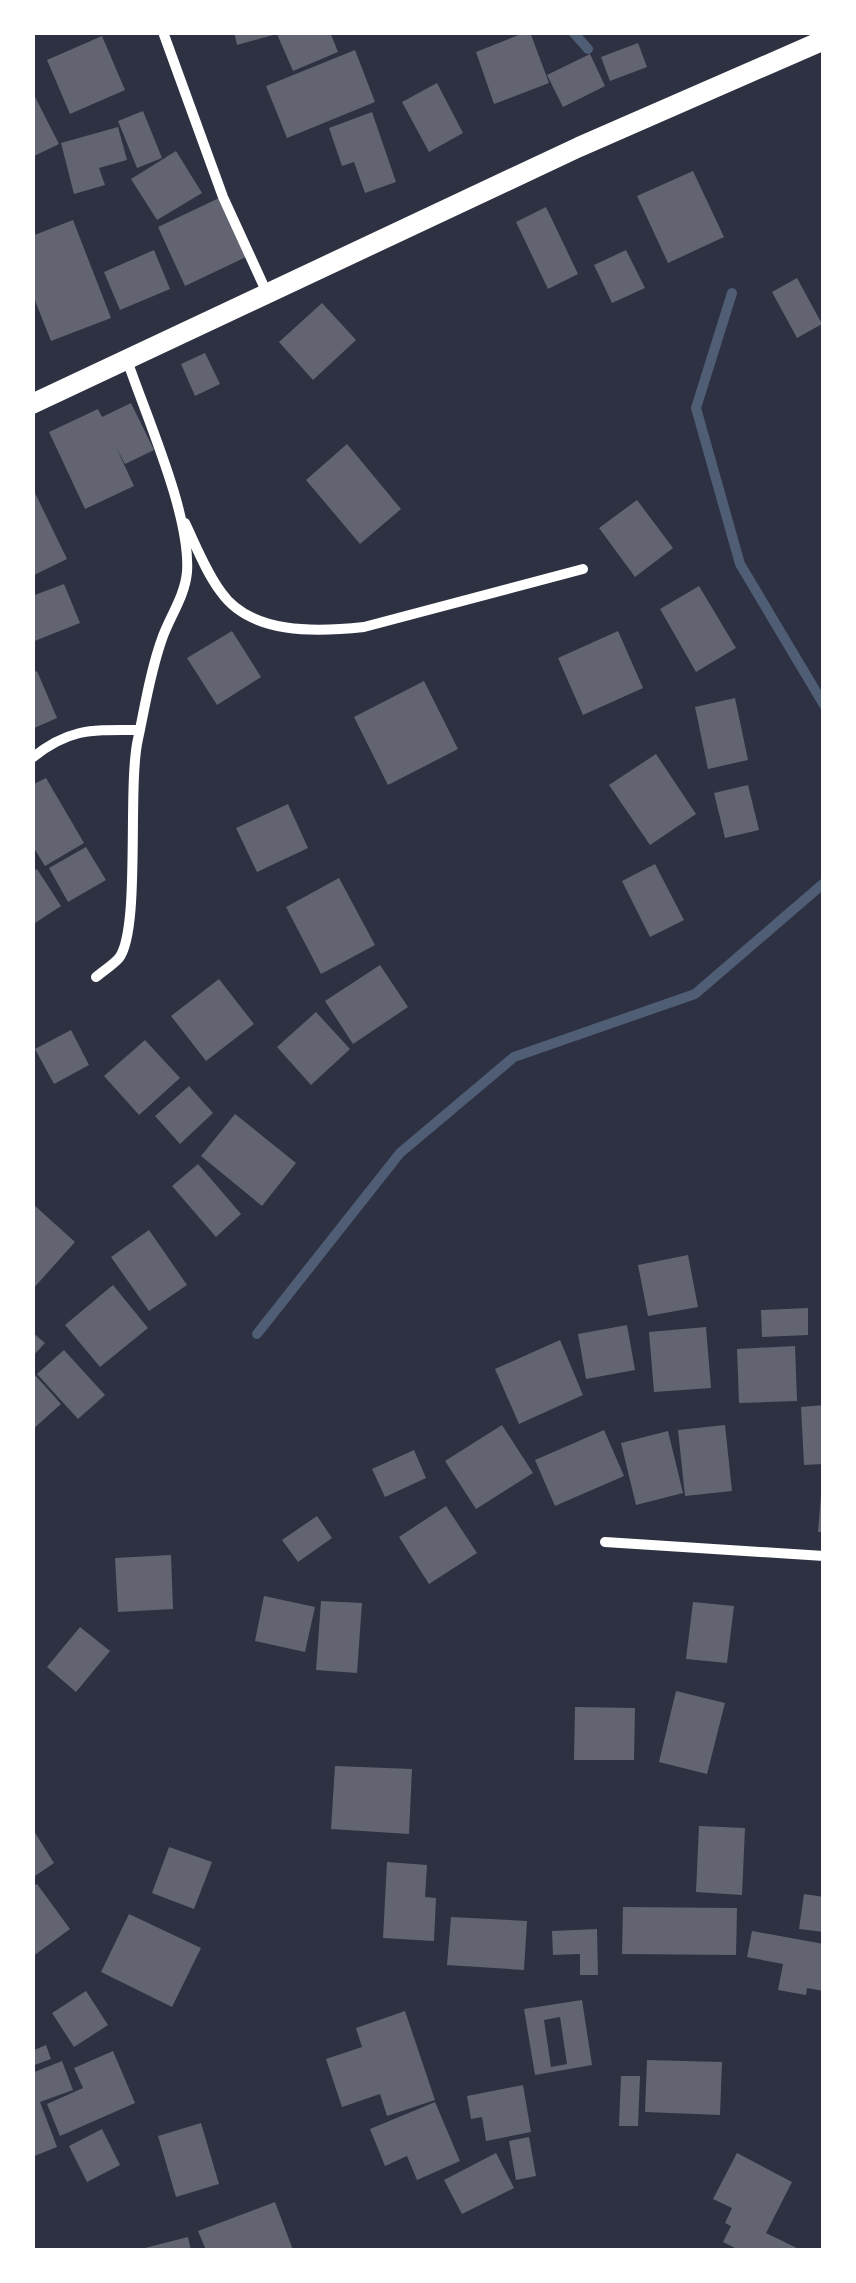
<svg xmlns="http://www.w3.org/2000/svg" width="856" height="2283" font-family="Raleway,sans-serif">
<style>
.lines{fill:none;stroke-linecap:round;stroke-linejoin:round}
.stream{stroke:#4f5d75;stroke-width:10}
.building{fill:#626471;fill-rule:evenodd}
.minor{stroke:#fff;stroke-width:10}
.secondary{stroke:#fff;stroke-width:20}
</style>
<rect width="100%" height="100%" fill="#2d3142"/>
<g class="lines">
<path class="stream" d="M573,32L588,49
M732,293L696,408L740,564L824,705
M257,1334L400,1153L514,1057L695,994L824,883"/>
</g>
<path class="building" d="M234,32H277V34L237,45Z
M280,32H330L338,52L293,71L277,34Z
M526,32H530L549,83L494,104L476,52Z
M102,36L125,90L70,114L47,60Z
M638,43L647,67L610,81L601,57Z
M355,50L375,102L287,138L266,86Z
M590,54L605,86L563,107L547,75Z
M437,83L463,133L429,152L402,102Z
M32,91L59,144L32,157Z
M143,111L162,158L137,168L118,121Z
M372,112L396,182L365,193L354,162L342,166L329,128Z
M118,127L127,160L99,168L105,185L74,194L61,143Z
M176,151L202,193L157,220L131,179Z
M693,171L724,237L668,263L637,196Z
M219,198L246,257L185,286L158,227Z
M546,207L578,274L548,289L516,222Z
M73,220L111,318L51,341L32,293V236Z
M154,250L170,289L120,310L104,272Z
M626,250L645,288L612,303L594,265Z
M797,278L822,324L797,338L772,292Z
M322,303L356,340L313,380L279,342Z
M205,353L220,384L195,396L181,364Z
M131,403L154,450L125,464L116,447L134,486L85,509L49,432L98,409L102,417Z
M347,444L401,509L360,544L306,480Z
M35,493L67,559L32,576V494Z
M637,500L673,548L635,577L599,528Z
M64,584L80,623L32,642V596Z
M699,586L736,648L696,672L660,609Z
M232,631L261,677L217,705L187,658Z
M618,631L643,688L583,715L558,658Z
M37,671L57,718L32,729V673Z
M424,681L458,749L388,785L354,717Z
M735,698L748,760L708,769L695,707Z
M656,754L696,814L650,845L609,785Z
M46,778L84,843L45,866L32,845V785Z
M748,785L759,830L725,838L714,793Z
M288,804L308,848L257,872L236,828Z
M86,847L106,880L68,902L49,868Z
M655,864L684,920L650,937L622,881Z
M37,869L61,906L32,925V872Z
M339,878L375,945L321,974L286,907Z
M380,965L408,1007L353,1044L325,1001Z
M219,979L254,1024L206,1061L171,1016Z
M316,1012L350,1049L311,1085L277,1047Z
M71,1030L89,1065L54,1084L35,1049Z
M145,1040L180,1078L139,1115L104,1076Z
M189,1086L213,1113L180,1144L155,1116Z
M235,1114L296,1163L262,1206L201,1156Z
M198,1164L241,1214L216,1237L172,1186Z
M34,1205L75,1242L32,1290V1207Z
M149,1230L187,1285L149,1311L111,1257Z
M688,1255L698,1307L648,1316L638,1265Z
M113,1285L148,1328L100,1367L65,1325Z
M808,1308V1335L762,1337L761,1310Z
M627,1325L635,1370L586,1379L578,1334Z
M706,1327L711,1388L654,1392L649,1332Z
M32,1332L45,1343L32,1357Z
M560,1340L583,1395L519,1424L495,1369Z
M795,1346L797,1401L739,1403L737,1349Z
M64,1350L105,1395L78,1419L37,1374Z
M35,1375L61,1404L32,1430V1377Z
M824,1405V1464L804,1465L801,1407Z
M502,1425L533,1473L476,1509L445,1461Z
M725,1425L732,1491L685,1496L678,1430Z
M604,1430L624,1476L555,1506L535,1460Z
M668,1431L683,1493L636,1505L621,1443Z
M414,1450L426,1478L385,1497L372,1469Z
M821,1495H824V1532H818Z
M446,1506L477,1553L429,1584L399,1537Z
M317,1516L332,1538L298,1562L282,1540Z
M171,1555L173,1609L118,1612L115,1558Z
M264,1596L315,1607L305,1652L255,1641Z
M321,1601L362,1603L357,1673L316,1670Z
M693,1602L734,1606L727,1663L686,1659Z
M80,1627L110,1651L76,1692L47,1667Z
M676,1691L725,1703L707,1774L659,1762Z
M575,1707L635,1708L634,1760H574Z
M335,1766L412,1769L409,1834L331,1829Z
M699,1826L745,1828L742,1895L696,1892Z
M32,1828L54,1863L32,1878Z
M169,1847L212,1862L194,1909L152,1893Z
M387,1862L427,1865L425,1897L436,1898L434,1941L383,1938Z
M37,1884L70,1929L32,1957V1887Z
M804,1894L824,1897V1932L799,1929Z
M623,1907L737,1908L736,1955L622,1954Z
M129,1914L201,1948L172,2007L101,1972Z
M451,1917L527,1921L524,1970L447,1965Z
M597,1929L598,1975H580V1954L553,1955L552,1931Z
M752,1931L824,1944V1991L807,1988L806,1995L778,1990L783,1964L747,1957Z
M86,1991L108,2025L74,2047L52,2013Z
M582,2000L592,2065L535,2075L524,2009ZM560,2017L567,2064L551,2067L544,2020Z
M405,2011L435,2100L387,2116L380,2094L342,2107L326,2059L362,2047L356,2028Z
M46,2045L51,2059L32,2066V2051Z
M113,2051L135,2103L60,2136L47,2104L83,2088L74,2068Z
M647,2060L722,2062L720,2115L645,2112Z
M62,2061L73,2090L40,2102L57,2147L32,2157V2073Z
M621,2076H640L638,2126H619Z
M523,2085L531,2132L486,2141L482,2117L471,2119L467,2096Z
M435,2102L460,2161L417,2180L407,2156L385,2166L370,2129Z
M201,2123L219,2184L176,2197L158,2136Z
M102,2129L120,2165L87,2182L69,2146Z
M529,2137L536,2176L516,2180L509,2141Z
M496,2153L514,2188L462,2214L444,2180Z
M737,2153L792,2182L766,2233L801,2250H739L723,2242L731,2226L725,2223L732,2208L713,2199Z
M275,2202L293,2250H206L198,2231Z
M188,2237L191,2250H141V2249Z"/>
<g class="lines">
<path class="minor" d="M163,32L223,197L267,293
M185,523C196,546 206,572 221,592C251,635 317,632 364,627L583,569
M32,758C70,727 94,730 140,730
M96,977C103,971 113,965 119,958C141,929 127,787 138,739C145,706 151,668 163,636C171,615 185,595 187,572C191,516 146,416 127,360
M605,1542L824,1556"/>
<path class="secondary" d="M32,404L579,147L824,40"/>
</g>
<rect width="856" height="2283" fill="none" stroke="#ffffff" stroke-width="70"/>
</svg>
